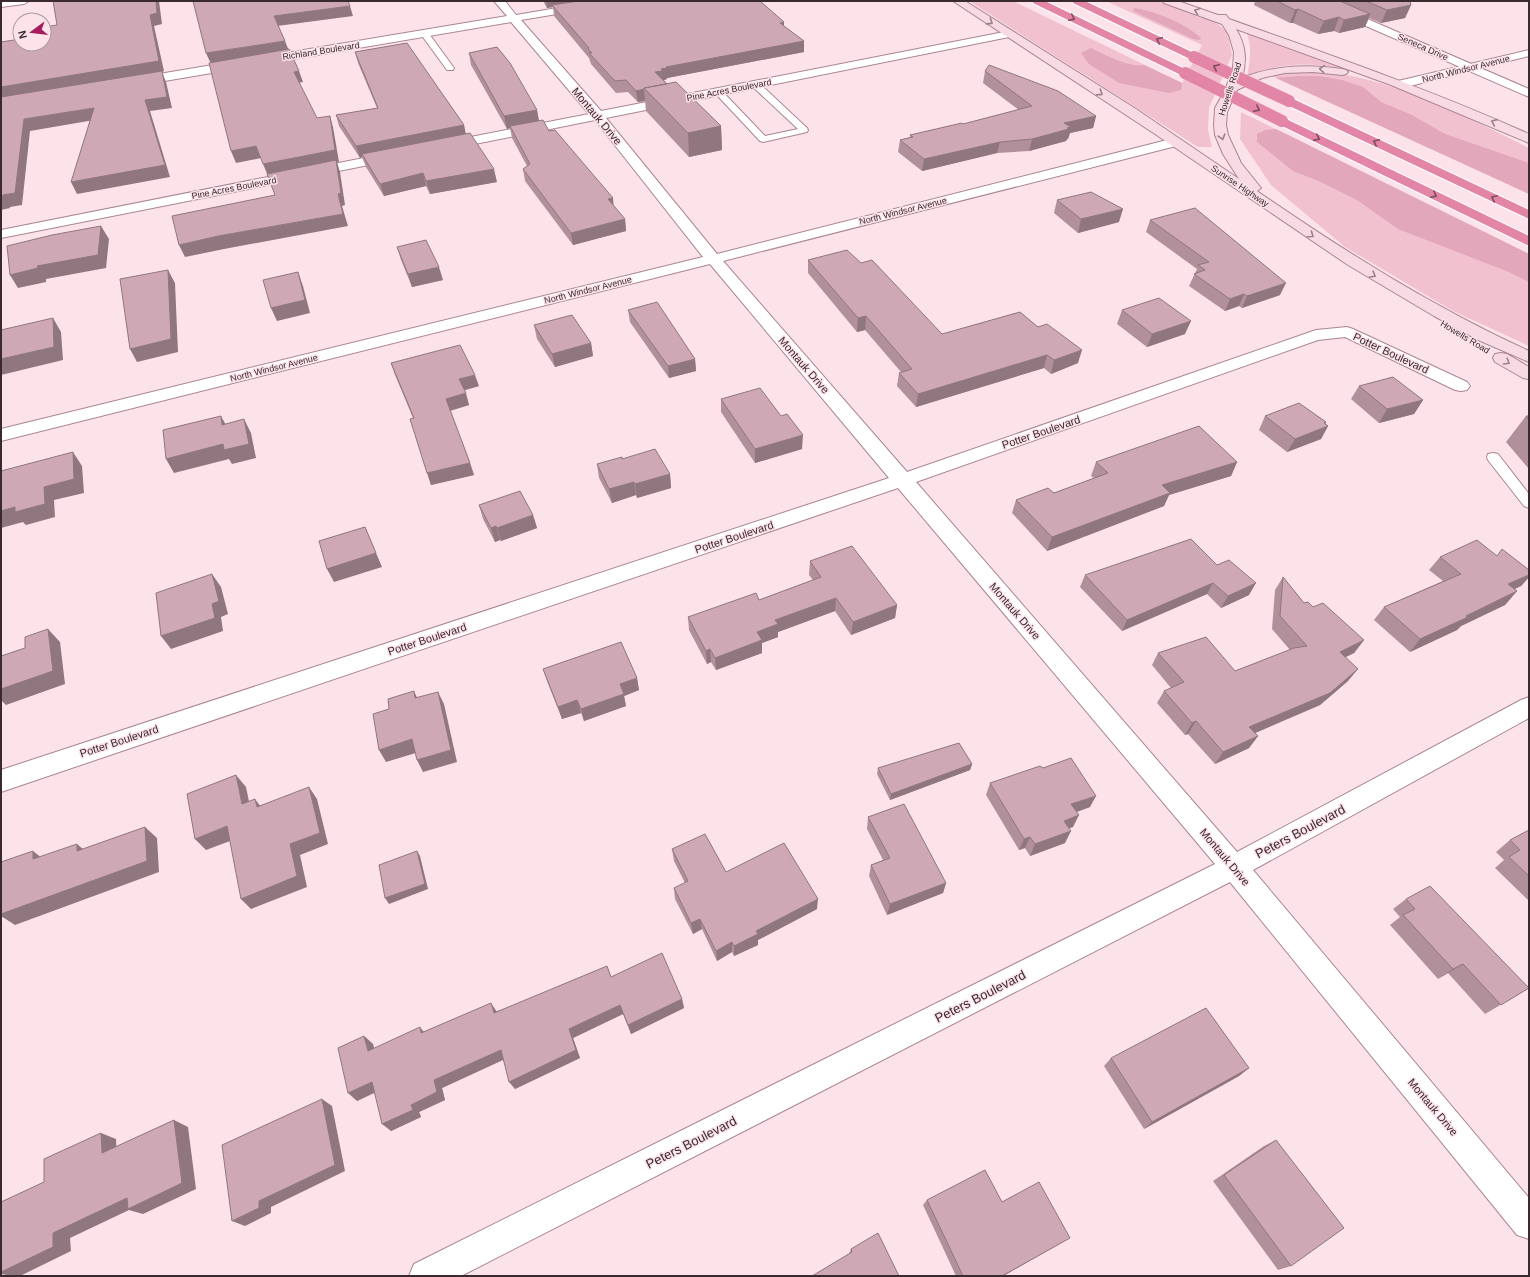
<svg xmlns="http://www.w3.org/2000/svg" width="1530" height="1277" font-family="Arial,sans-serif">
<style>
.green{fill:#f1c1d0}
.forest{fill:#e2a7ba}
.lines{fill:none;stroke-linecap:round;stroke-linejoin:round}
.service-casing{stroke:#aa8591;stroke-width:2}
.minor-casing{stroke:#aa8591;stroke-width:2}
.tertiary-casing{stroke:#aa8591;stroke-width:2}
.secondary-casing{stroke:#aa8591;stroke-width:2}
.motorway-casing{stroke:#fff;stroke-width:2}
.service{fill:#fff;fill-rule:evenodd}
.minor{fill:#fff;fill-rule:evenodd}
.tertiary{fill:#fff;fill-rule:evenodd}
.secondary{fill:#f7dae4;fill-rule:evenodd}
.motorway{fill:#e385a6;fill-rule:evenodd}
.motorway-bridge-casing{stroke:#fff;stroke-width:12;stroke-linecap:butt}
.motorway-bridge{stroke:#e385a6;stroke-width:12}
.wall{fill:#b1909b}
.shaded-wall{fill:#90767e}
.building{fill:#cea8b4;stroke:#90767e}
.oneway{stroke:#98828a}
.oneway2{stroke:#7d4e5f}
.labels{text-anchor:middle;stroke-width:3;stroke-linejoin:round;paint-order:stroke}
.far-street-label{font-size:9px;fill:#392a2f;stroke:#fce3ea}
.street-label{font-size:11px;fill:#392a2f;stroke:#fce3ea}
.near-street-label{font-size:13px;fill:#392a2f;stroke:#fce3ea}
</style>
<rect width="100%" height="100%" fill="#fce3ea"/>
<path class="green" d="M969,1H1013L1182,83L1202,45L1106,1H1160L1195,14L1194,15L1200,18L1204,17L1214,21L1228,33L1232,55L1209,108L1208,130L1212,147H1198Z
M1247,34H1251L1344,68C1307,63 1282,62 1247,76C1250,61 1252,49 1247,34Z
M1294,70C1378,70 1455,111 1529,148V194L1267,74Z
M1241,112L1529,254V346L1453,311L1345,247L1271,185L1240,139Z"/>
<path class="forest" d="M1135,8C1159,13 1183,22 1201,38L1200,40L1193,39L1133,11Z
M1091,48C1105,55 1130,68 1144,65L1182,83L1181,90L1169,93L1119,83L1089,64L1081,53Z
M1298,76H1319L1342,80L1363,87L1381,102L1412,115L1445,134L1529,163V194L1276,78Z
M1276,129L1529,254V282L1509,272L1398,229L1357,200L1321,182L1293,171L1257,142V134L1265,130Z"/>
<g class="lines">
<defs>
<path id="service" d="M421,31H427L454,68L453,70H447L420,33Z
M753,83H759L807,128L808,130L807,132L763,142L760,141L714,92L715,90H721L765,136L798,129L753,87Z
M1493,453L1498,454L1529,494V508L1524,506L1488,460L1487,457L1488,454Z"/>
<path id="minor" d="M494,1H505L516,15L598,1H622L617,4L521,20L601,111L1009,31L1013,32L1014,34L1009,37L606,118L717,254L1175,138L1180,139L1181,142L1180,145L723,261L907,472L1316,330L1347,327L1353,329L1467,382L1470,386L1467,390L1461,391L1455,390L1345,337L1318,340L916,482L1237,852L1521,700L1529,697V718L1253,870L1529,1198V1239L1517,1235L1230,882L461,1276H409L414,1264L1215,864L898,488L1,792V770L889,478L710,264L1,441V429L703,257L595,120L445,150L440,149L438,146L440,143L445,142L589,114L511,22L135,86L131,85L129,82L131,79L135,78L507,16Z
M1312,1H1326L1529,89V97L1313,3Z
M394,152L399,153L401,156L399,159L1,238V230Z"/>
<path id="tertiary" d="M1,1H29L24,4L1,7Z
M1529,50V56L1402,88L1398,87L1396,84L1398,81Z"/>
<path id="secondary" d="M953,1H965L1136,109L1239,179L1223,154L1215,135L1214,125L1215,108L1225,90L1233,69L1234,52L1229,35L1222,24L1164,3L1163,1H1178L1218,15H1226L1229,19C1330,55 1431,90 1529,134V143L1391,85L1236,29C1246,45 1247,60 1242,78C1275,65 1307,64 1342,69L1346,70L1348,72L1346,74L1342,75L1313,72L1285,73L1262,78L1237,90L1227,112L1226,125L1228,135L1241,163L1261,188L1257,191C1344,251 1433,307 1529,351V362L1478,340L1434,316L1348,265L1155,134Z
M1501,353L1507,354L1529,367V379L1523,378L1495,362L1493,358L1495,354Z"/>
<path id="motorway" d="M1032,1H1045L1189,71L1191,73L1189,75H1181L1033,3Z
M1072,1H1085L1198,55L1200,57L1198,59H1190L1073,3Z
M1289,97L1529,210V219L1285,104L1283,101L1285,98Z
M1282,117L1529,236V246L1278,124L1276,121L1278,118Z"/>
</defs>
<use href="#service" class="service-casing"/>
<use href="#minor" class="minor-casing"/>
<use href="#tertiary" class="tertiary-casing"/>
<use href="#secondary" class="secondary-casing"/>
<use href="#motorway" class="motorway-casing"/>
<use href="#service" class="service"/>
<use href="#minor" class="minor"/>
<use href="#tertiary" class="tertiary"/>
<use href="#secondary" class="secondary"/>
<use href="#motorway" class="motorway"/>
<defs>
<path id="motorway-bridge" d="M1194,57L1289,101
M1185,73L1282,121"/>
</defs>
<use href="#motorway-bridge" class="motorway-bridge-casing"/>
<use href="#motorway-bridge" class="motorway-bridge"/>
</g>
<path class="wall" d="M543,1H760L784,26L804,41V52L667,78V79L664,80L667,84L721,126L722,150L689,157L646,111L645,101L638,102L628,92L616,93L591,64L589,58L554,16L553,7L547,8Z
M1255,1H1410L1411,5L1405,18L1381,23L1369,18L1365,27L1339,33L1334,31L1318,34L1293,23H1290L1254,5Z
M355,52L464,125L466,134L497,182L430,194L426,186L384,196L366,167L362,157L360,158L339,126L336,115L377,108L358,63Z
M469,53L537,110L539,121L613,198V205L625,219L626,231L573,245L525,181L523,169L527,166L512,138L510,128L507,129L471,65Z
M985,71L1096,116L1093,128L1070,133L1068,139H1067L1066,141L1029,151L997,153L922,171L898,152L900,140L910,137V135L963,124L1019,110L983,83Z
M1057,200L1119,222L1078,233L1054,213Z
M1150,220L1280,295L1242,308L1239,306L1225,311L1189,286L1197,269L1146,232Z
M397,247L443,280L412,287L401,260Z
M808,260L861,263L942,334L1020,312L1078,363L1051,374L1044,368L916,407L897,386L899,373L901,372L865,330L857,332L808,273Z
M628,310L695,359L696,371L669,378L630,322Z
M1122,310L1185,334L1147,347L1117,324Z
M534,325L591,343L593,356L555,367L537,339Z
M391,363L479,386L464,390L469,405L450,411L470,463L474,475L431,485L413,418L395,375Z
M1359,386L1423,400L1414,414L1379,423L1351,399Z
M721,399L802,449L755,463L721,412Z
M1265,416L1326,422L1325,423L1328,426L1321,439L1287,452L1259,430Z
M1526,416H1529V469L1506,442Z
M1096,462H1237L1231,476L1169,495L1164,506L1047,551L1012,513L1016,500L1054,493L1094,478L1091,476Z
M597,464L670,474L671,488L637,498L636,495L612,503L599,478Z
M479,505L533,515L537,528L501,541L500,540L495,542L483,519Z
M1497,556L1529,570V577L1521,586L1514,589L1517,591L1505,605L1461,626L1457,630L1410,652L1374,620L1384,607L1443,581L1429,570L1440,557Z
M810,561L897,605L895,618L851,635L835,611L778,632V637L762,643V653L716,670L711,662L707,664L689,630L688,617L759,600L813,580L809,575Z
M1217,565L1249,595L1221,608L1207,594L1122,631L1080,587L1085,575Z
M1283,577L1304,603L1313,607L1364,640L1354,653L1345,657L1348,681L1320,705L1255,733L1258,736L1249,748L1215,764L1188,734L1185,735L1157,703L1164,691L1171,688L1152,665L1158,653L1235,671L1290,650L1272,629L1275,590Z
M543,669L637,678L639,690L624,696L626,706L584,721L581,713L562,719L547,681Z
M972,764L970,770L890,800L877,774L878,768Z
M990,783L1090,807L1076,812L1073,827L1069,828L1065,843L1030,856L1025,848L1019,850L986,795Z
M868,817L946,883L943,893L887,915L869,876L871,865L883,860L867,829Z
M1529,830V901L1495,868L1504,860L1496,852L1510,840Z
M672,849L726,872L817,909L758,940V945L734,956L732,952L717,961L702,929L693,934L675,899L674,888L685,883L674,861Z
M1406,899L1529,988L1485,1014L1448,973L1438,979L1390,925L1400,917L1393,909Z
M611,977L682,999L684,1008L631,1034L623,1014L573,1038L580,1058L515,1089L503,1060L442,1088L445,1100L419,1112L421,1117L391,1131L374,1093L357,1101L364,1036L373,1044L374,1049L424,1032L497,1011Z
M1111,1058L1249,1068L1239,1076L1144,1129L1104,1066Z
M1276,1140L1291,1266L1278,1270L1213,1181L1264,1146Z
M927,1200L1002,1202L1062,1242L1003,1276H956L923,1205Z
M851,1249L899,1276L849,1254Z"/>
<path class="shaded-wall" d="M156,1H159L162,24L154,26L164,71L162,72L166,82L172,108L150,111L170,177L77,194L71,182L145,100L1,98V87L150,15Z
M546,1H589L552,5L553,7L547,8Z
M1411,5L1405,18L1381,23L1387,10Z
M350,6L353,16L277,26L274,16Z
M1298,9L1293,23H1290L1295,10Z
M1370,14L1365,27L1339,33L1344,20Z
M1339,17L1334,31L1318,34L1324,21Z
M784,22V33L780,23Z
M285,41L289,51L211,64L206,53Z
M804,41V52L667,78V79L664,80V83L655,72L666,67Z
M299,71L303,82L298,83L294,72Z
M644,89L645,101L638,102L636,91Z
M94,108L100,119L30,131L22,205L10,207V208L1,210V197L24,119Z
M537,110L539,122L510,126V128L507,129L504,116Z
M330,116L333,127L339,162H337L340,172L345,205L342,206L348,226L224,249L185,257L179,245L218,236L343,214L268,176L263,164Z
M1096,116L1093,128L1070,133L1068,139H1067L1066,141L1029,151L1032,139L1064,123Z
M464,125L466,137L362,154V157L360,158L356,146Z
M721,126L722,150L689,157L688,133Z
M1000,142L997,153L922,171L924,159Z
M256,146L261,158L236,163L231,151Z
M494,169L497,182L430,194L426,181Z
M423,173L426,186L384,196L380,184Z
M613,198L614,210L608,199Z
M1123,209L1119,222L1078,233L1081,219Z
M625,219L626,231L573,245L571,233Z
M101,226L109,239L106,268L46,279V282L18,288L10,275L37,266Z
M439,267L443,280L412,287L408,274Z
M168,270L175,283L178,352L137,362L130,349Z
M298,272L303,286L310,313L277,321L271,308Z
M1286,283L1280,295L1242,308L1247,296Z
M1244,294L1239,306L1225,311L1230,299Z
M866,316L865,330L857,332L858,318Z
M53,318L61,332L63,360L1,375V359Z
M1191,321L1185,334L1147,347L1152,334Z
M591,343L593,356L555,367L552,354Z
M1082,350L1078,363L1051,374L1054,360Z
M1047,355L1044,368L916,407L918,394Z
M695,359L696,371L669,378L668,366Z
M475,375L479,386L462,391L459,379Z
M466,393L469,405L449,411L446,399Z
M1423,400L1414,414L1379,423L1387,409Z
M221,416L228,429L222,425Z
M244,419L251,433L256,458L232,464L229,459L174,473L166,459Z
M1326,422L1323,428L1328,426L1321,439L1287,452L1295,439Z
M803,435L802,449L755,463V449Z
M73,452L82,466L84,493L54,500L55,517L26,525L23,522L1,528V511L44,487Z
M1237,462L1231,476L1169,495L1164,506L1047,551L1052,537L1162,485Z
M470,463L474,475L431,485L427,473Z
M670,474L671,488L637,498L635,484Z
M634,482L636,495L612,503L609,489Z
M533,515L537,528L501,541L497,528Z
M496,526L500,540L495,542L491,528Z
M365,527L382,567L334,582L327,569Z
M212,574L221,587L228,614L221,617L223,631L171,649L161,636L212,604Z
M1529,575V577L1521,586L1496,598L1508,584Z
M1213,583L1207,594L1122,631L1127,620Z
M1256,583L1249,595L1221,608L1228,596Z
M1517,591L1505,605L1461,626L1457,630L1410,652L1420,639Z
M836,598L835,611L778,632V637L762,643V653L716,670L715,658L775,620Z
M897,605L895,618L851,635L853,622Z
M48,629L60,642L65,684L6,705L1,700V689Z
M1364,640L1354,653L1330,665L1340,652Z
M710,649L711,662L707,664L706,651Z
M1358,669L1348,681L1320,705L1241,739L1249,727Z
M637,678L639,690L624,696L626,706L584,721L581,709L620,684Z
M414,691L420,704L415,698Z
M438,692L444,704L457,762L423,772L417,760Z
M577,700L581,713L562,719L558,707Z
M1196,721L1188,734L1185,735L1192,723Z
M1258,736L1249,748L1215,764L1223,752Z
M412,739L419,752L386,762L379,750Z
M972,764L970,770L890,800L891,794Z
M236,775L246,787L252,816L242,804Z
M309,787L317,799L328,844L300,855L307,887L251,909L241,899L290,844Z
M1096,796L1090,807L1066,816L1071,804Z
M255,799L264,811L257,807Z
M1079,815L1073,827L1058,832L1064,821Z
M227,826L238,838L206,850L195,839Z
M145,827L157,838L159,872L15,925L1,916V914Z
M1071,831L1065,843L1030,856L1035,844Z
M1030,837L1025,848L1019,850L1024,839Z
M77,844L90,855L77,851Z
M33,851L47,862L33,859Z
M417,851L420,856L428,889L389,904L385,898Z
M946,883L943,893L887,915L890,904Z
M818,899L817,909L758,940V945L734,956V946L756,931Z
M700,919L702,929L693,934L691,923Z
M732,942V952L717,961L716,951Z
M1463,964L1438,979L1453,969Z
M682,999L684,1008L631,1034L628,1025Z
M491,1003L497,1012L494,1013Z
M620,1005L623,1014L573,1038L580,1058L515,1089L509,1082L569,1029Z
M420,1027L427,1036L421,1033Z
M364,1036L373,1044L377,1060L368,1051Z
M501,1050L507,1058L442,1088L445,1100L419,1112L421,1117L391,1131L382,1124L411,1105L434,1080Z
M1249,1068L1239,1076L1144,1129L1152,1122Z
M372,1082L380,1090L357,1101L348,1093Z
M322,1099L332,1106L345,1171L271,1207V1213L245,1226L232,1221L259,1201Z
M174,1120L188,1127L196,1189L143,1214L129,1210L70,1238L71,1251L20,1276H13L1,1274V1272L53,1233Z
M101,1133L116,1139L117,1159L102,1153Z
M1070,1238L1003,1276H1002Z"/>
<path class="building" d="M53,1H156L157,13L150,15L159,61L1,87V42L20,39V44H44V27L57,25Z
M193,1H348L350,6L274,16L285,41L206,53Z
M579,1H760L784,22L780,23L804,41L666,67L667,68L661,69L663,71L655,72L667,84L644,88V89L636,91L626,80L615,81L589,53H592L588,49L589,48L552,5Z
M1277,1H1340L1370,14L1344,20L1339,17L1324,21L1298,9L1295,10Z
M1366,1H1410L1411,5L1387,10Z
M407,43L464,125L356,146L336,115L378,108L355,52Z
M497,47L510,63L537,110L504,116L469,53Z
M289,49L299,71L294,72L317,118L330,116L335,150L263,164L256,146L231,151L209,63Z
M989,65L1058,91L1096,116L1064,123L1071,127L1067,128L1069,129L1032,139L1000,142L924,159L900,140L913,137L910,135L962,123L963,124L1032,106L985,71Z
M162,71L167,97L145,100L165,165L71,182L94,108L24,119L15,193L3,195L2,197H1V97Z
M676,82L721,126L688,133L644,88Z
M543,120L549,131L555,130L613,198L608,199L625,219L571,233L523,169L530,164L510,126Z
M470,133L494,169L426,181L423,173L380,184L362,154Z
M336,160L341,193L338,194L343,214L218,236L179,245L172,216L275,195L267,174Z
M1091,192L1123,209L1081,219L1057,200Z
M1195,208L1286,283L1247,296L1244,294L1230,299L1194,274L1205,270L1198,265L1209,262L1150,220Z
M101,226L98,255L37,266L38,268L10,275L7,246L52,235Z
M426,240L439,267L408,274L397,247Z
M847,250L861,263L872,260L942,334L1020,312L1038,327L1047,324L1082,350L1054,360L1047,355L918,394L899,373L912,369L866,316L858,318L808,260Z
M168,270L171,339L130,349L120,279Z
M298,272L305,300L271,308L263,280Z
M1159,298L1191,321L1152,334L1122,310Z
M657,302L695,359L668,366L628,310Z
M572,315L591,343L552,354L534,325Z
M53,318L54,347L1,359V330Z
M460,345L475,375L459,379L466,393L446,399L470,463L427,473L410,419L414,418L391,363Z
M1393,377L1423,400L1387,409L1359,386Z
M760,388L781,416L787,414L803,435L755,449L721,399Z
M1299,403L1326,422L1324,423L1328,426L1295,439L1265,416Z
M221,416L222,425L244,419L249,444L224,450L223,444L166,459L163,430Z
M1526,416H1529V420Z
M1199,426L1237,462L1162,485L1170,493L1052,537L1016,500L1048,488L1054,493L1108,473L1096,462Z
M655,449L670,474L635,484L634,482L609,489L597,464L622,457V459Z
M73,452L74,479L44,487L45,504L15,512V507L1,511V471Z
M520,491L533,515L497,528L496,526L491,528L479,505Z
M365,527L376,553L327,569L319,541Z
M1191,539L1217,565L1229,560L1256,583L1228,596L1213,583L1127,620L1085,575Z
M1477,540L1497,556L1502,549L1529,570V575L1508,584L1517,591L1466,616L1468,617L1420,639L1384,607L1461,574L1440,557Z
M852,546L897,605L853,622L836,598L775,620L778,624L757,632L762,640L715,658L710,649L706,651L688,617L756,593L759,600L821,577L810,561Z
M212,574L219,601L212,604L215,618L161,636L156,593Z
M1283,577L1304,603L1308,602L1313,607L1323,603L1364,640L1340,652L1358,669L1330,693L1249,727L1258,736L1223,752L1196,721L1192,723L1164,691L1184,682L1158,653L1206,637L1235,671L1294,648L1307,646L1280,616Z
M48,629L53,671L1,689V656L25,648V637Z
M621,642L637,678L620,684L624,694L581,709L577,700L558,707L543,669Z
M414,691L415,698L438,692L451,750L417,760L412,739L379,750L373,714L389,709L388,699Z
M959,743L972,764L891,794L878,768Z
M1071,758L1096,796L1071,804L1079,815L1064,821L1071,831L1035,844L1030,837L1024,839L990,783L1040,766L1043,768Z
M236,775L242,804L255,799L257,807L309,787L320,833L290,844L297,876L241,899L227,826L195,839L187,794Z
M904,804L946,883L890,904L871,865L890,858L868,817Z
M145,827L147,861L1,914V862L33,851V859L77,844V851Z
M1529,830V876L1509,857L1520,850L1510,840Z
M705,834L726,872L784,843L818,899L756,931L758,934L734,946L732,942L716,951L700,919L691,923L674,888L688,881L672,849Z
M417,851L425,884L385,898L379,865Z
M1430,886L1529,988L1501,1005L1463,964L1453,969L1403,915L1415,909L1406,899Z
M662,953L682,999L628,1025L620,1005L569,1029L576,1050L509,1082L501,1050L434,1080L437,1092L411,1105L413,1110L382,1124L372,1082L348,1093L338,1048L364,1036L368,1051L420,1027L421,1033L491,1003L494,1013L607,966L611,977Z
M1206,1008L1249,1068L1152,1122L1111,1058Z
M322,1099L335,1165L259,1201V1208L232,1221L222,1145Z
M174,1120L182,1183L128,1209L127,1198L53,1233V1247L1,1272V1202L44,1182V1159L101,1133L102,1153Z
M1276,1140L1344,1228L1291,1266L1224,1175Z
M985,1170L1002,1202L1039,1182L1070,1238L1002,1276H963L927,1200Z
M878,1233L899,1276H812L852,1252L851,1249Z"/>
<defs><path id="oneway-chevron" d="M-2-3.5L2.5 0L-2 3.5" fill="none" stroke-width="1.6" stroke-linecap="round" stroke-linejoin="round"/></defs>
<g class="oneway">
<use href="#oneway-chevron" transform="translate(1197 11) rotate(-160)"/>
<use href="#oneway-chevron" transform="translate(990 22) rotate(33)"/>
<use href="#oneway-chevron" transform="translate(1322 69) rotate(-175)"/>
<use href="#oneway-chevron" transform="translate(1100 93) rotate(33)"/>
<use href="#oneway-chevron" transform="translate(1494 122) rotate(-156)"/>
<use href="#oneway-chevron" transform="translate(1222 137) rotate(74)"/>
<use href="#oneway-chevron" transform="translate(1311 235) rotate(35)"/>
<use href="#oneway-chevron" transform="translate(1373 275) rotate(31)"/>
<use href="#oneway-chevron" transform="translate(1507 362) rotate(30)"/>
</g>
<g class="oneway2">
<use href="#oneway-chevron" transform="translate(1072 18) rotate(26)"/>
<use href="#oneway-chevron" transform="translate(1159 40) rotate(-155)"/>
<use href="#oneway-chevron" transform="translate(1216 67) rotate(-155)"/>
<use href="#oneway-chevron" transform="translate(1257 109) rotate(26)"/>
<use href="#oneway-chevron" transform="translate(1317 138) rotate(26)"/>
<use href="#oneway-chevron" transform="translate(1376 142) rotate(-155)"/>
<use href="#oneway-chevron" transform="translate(1434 195) rotate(26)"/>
<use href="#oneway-chevron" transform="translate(1494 198) rotate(-155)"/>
</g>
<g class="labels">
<g class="far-street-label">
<text transform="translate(1423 47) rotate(24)" y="3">Seneca Drive</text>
<text transform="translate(321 51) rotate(-9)" y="3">Richland Boulevard</text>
<text transform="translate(1466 69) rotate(-14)" y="3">North Windsor Avenue</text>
<text transform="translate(1230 89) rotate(-72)" y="3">Howells Road</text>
<text transform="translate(729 90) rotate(-11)" y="3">Pine Acres Boulevard</text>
<text transform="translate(1240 186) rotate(34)" y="3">Sunrise Highway</text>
<text transform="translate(234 188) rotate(-11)" y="3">Pine Acres Boulevard</text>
<text transform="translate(903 211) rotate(-14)" y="3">North Windsor Avenue</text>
<text transform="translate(588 290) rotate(-14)" y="3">North Windsor Avenue</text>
<text transform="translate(1465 337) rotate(31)" y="3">Howells Road</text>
<text transform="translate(274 368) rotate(-14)" y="3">North Windsor Avenue</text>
</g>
<g class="street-label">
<text transform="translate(597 116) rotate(50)" y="4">Montauk Drive</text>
<text transform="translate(1391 353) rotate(25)" y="4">Potter Boulevard</text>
<text transform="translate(804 365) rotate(49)" y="4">Montauk Drive</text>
<text transform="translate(1041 432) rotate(-19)" y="4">Potter Boulevard</text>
<text transform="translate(734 537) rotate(-18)" y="4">Potter Boulevard</text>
<text transform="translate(1015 611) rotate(49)" y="4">Montauk Drive</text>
<text transform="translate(427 639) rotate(-18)" y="4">Potter Boulevard</text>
<text transform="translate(119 741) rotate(-18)" y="4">Potter Boulevard</text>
<text transform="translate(1225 857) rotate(50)" y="4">Montauk Drive</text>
<text transform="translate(1433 1107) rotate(50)" y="4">Montauk Drive</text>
</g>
<g class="near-street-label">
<text transform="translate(1300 831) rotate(-28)" y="5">Peters Boulevard</text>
<text transform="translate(980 996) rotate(-27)" y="5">Peters Boulevard</text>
<text transform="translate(691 1142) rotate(-27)" y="5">Peters Boulevard</text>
</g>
</g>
<rect width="1530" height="1277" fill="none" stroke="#392a2f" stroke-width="4"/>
<g transform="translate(32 32) rotate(255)"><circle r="19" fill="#fce3ea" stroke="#ae999f"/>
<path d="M0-3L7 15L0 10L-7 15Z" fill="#a71b5f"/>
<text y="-6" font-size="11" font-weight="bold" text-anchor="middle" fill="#392a2f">N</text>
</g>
</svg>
